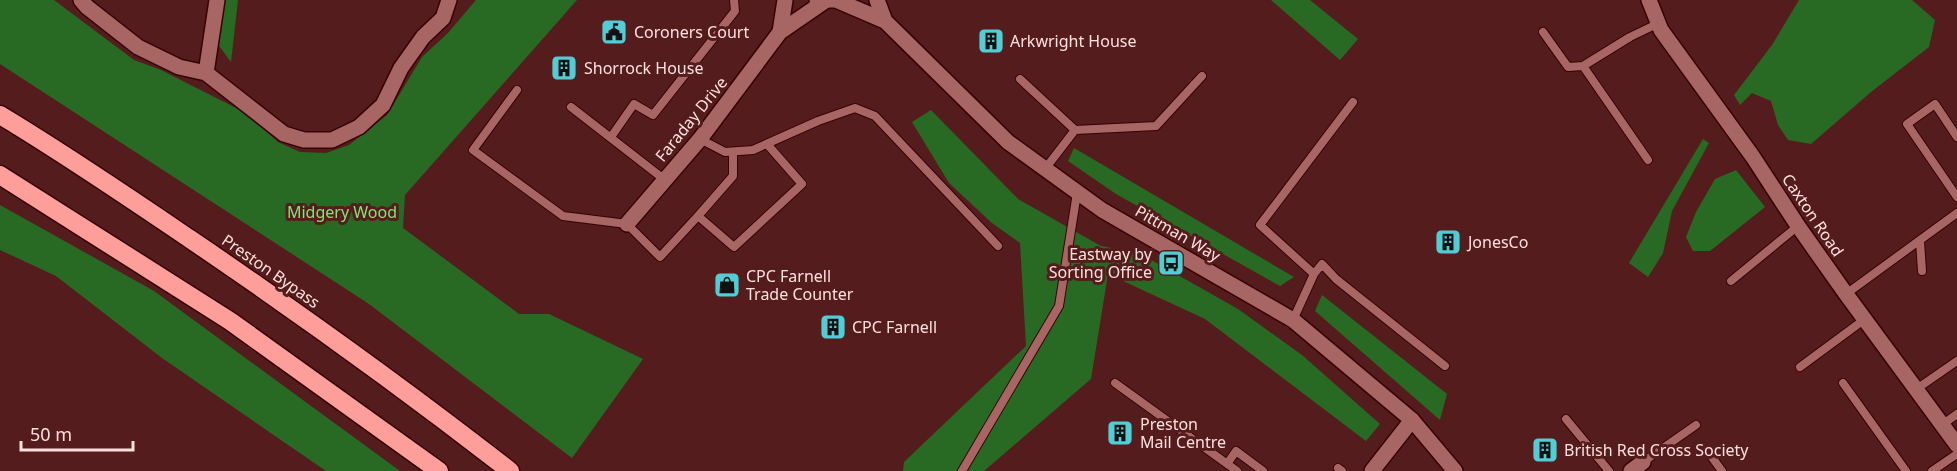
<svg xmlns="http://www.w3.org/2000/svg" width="1957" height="471" font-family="'Noto Sans',sans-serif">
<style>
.green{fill:#286a23}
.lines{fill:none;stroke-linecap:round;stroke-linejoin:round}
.service-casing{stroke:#370106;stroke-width:10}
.minor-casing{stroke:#370106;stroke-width:18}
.tertiary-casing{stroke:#370106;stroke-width:18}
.motorway-casing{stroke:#370106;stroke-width:21}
.service{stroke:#a76663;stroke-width:8}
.minor{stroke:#a76663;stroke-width:15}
.tertiary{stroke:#a76663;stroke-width:15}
.motorway{stroke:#fd9e9b;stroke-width:18}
.labels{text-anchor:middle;stroke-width:6;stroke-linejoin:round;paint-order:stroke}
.poi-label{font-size:16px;fill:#fee0de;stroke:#551c1d;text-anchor:start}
.street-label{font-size:16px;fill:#fee0de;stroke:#551c1d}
.park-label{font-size:16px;fill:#80e478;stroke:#551c1d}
</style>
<rect width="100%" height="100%" fill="#551c1d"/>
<path class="green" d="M0,0H54L134,60L161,70L244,112L278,142L300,152L326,153L349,145L387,115L422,57L448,33L476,0H577L405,195L403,228L519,314H549L643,359L572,458L369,304L0,64Z
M224,0H238L231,62L217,43Z
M1271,0H1310L1358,39L1340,60Z
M1799,0H1912L1935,20L1929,47L1871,92L1811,144L1788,140L1778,125L1771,101L1752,93L1740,105L1734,95L1772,45Z
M931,110L1018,199L1101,246L1139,253L1238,309L1302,355L1380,424L1366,441L1205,319L1108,274L1091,379L984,471H903L904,462L1026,346L1020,243L992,223L949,183L912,122Z
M1703,139L1709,143L1672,211L1663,253L1648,277L1629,263Z
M1074,148L1294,277L1280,286L1116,194L1068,161Z
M1736,170L1765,207L1710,251H1693L1686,237L1696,212L1715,179Z
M0,205L154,291L400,471H326L162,358L56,276L0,250Z
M1322,295L1447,394L1440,420L1315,311Z"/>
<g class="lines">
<defs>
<path id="service" d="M1543,32L1568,67L1583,66L1630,37L1659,23
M1583,66L1648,160
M1020,79L1075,130L1045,169
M517,90L473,150L563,216L627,224L660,257L698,216
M571,107L665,180
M1075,130L1156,126L1202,76
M611,137L634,104L653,115L735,11L734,0
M1957,137L1935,104L1907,124L1957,197
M700,139L725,152L753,150L818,121L855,108L875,116L998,246
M733,152V176L698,216L734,247L802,184L767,144
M1920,241L1922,271
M1314,274L1260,225L1353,102
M1731,281L1798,226
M1846,294L1957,213
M1293,320L1314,274L1322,264L1336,279L1445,366
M1800,367L1865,319
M1115,383L1237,471
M1843,383L1906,471
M1915,390L1957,361
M1566,419L1609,471
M1942,425L1957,414
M1706,449L1722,471
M1643,462L1696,425
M1227,464L1236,451L1263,471
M1338,468L1342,471
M962,471L1059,306L1077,193
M1932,471L1957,454"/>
<path id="minor" d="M81,0L87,7L138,47L179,67L206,73L284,134L304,140H332L359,127L383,105L401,68L423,37L443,18L449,0
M1649,0L1661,30L1753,157L1798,226L1846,294L1957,445
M780,32L785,0
M206,73L217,0
M627,224L700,139L780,32L825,1
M1372,471L1412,420
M1631,471L1643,462"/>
<path id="tertiary" d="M817,0H833
M836,0L885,21L1008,142L1102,210L1293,320L1412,420L1455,471
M877,0L885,21"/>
<path id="motorway" d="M0,115C65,154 128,197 190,239C299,313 406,390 510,471
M0,175L230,321L439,471"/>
</defs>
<use href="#service" class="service-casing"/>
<use href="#minor" class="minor-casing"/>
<use href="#tertiary" class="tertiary-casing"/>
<use href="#motorway" class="motorway-casing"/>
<use href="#service" class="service"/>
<use href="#minor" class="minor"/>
<use href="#tertiary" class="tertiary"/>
<use href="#motorway" class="motorway"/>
</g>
<defs>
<symbol id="civic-square" viewBox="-11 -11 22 22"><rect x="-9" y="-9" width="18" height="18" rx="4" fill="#52ccd5" stroke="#551c1d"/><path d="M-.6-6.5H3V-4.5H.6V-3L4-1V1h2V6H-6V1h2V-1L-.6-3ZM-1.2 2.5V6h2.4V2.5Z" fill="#111"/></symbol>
<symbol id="building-square" viewBox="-11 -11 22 22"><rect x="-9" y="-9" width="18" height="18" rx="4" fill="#52ccd5" stroke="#551c1d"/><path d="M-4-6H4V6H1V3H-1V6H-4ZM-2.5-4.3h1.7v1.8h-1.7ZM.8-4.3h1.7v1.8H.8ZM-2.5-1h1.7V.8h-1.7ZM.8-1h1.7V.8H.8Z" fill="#111"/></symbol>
<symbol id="bus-square" viewBox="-11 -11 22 22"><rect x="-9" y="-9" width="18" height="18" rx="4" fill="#52ccd5" stroke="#551c1d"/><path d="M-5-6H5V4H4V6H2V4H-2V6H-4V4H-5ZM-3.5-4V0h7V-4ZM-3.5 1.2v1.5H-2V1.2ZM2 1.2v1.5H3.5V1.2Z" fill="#111"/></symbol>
<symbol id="shop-square" viewBox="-11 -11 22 22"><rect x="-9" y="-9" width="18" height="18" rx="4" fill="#52ccd5" stroke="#551c1d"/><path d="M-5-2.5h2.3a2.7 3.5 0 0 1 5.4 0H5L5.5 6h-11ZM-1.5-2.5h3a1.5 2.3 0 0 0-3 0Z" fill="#111"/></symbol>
</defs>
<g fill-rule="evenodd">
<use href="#civic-square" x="599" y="17" width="30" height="30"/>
<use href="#building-square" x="976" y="26" width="30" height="30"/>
<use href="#building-square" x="549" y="53" width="30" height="30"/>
<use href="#building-square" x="1433" y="227" width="30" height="30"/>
<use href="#bus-square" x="1156" y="248" width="30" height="30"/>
<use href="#shop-square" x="712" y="270" width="30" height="30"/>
<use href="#building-square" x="818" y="312" width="30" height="30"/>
<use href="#building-square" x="1105" y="418" width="30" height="30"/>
<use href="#building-square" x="1530" y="435" width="30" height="30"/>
</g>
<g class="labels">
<g class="poi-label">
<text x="634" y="38">Coroners Court</text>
<text x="1010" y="47">Arkwright House</text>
<text x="584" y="74">Shorrock House</text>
<text x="1468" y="248">JonesCo</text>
<text x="1152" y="260" text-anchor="end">Eastway by<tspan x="1152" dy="18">Sorting Office</tspan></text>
<text x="746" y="282">CPC Farnell<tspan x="746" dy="18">Trade Counter</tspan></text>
<text x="852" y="333">CPC Farnell</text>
<text x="1140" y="430">Preston<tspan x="1140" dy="18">Mail Centre</tspan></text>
<text x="1564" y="456">British Red Cross Society</text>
</g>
<g class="street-label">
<text transform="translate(691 119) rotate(-51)" y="6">Faraday Drive</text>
<text transform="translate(1813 215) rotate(56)" y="6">Caxton Road</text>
<text transform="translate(1178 233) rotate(30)" y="6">Pittman Way</text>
<text transform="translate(271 271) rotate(35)" y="6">Preston Bypass</text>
</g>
<g class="park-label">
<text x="342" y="218">Midgery Wood</text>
</g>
</g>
<path d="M21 441v9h112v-9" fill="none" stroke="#fee0de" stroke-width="3"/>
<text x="30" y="441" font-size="18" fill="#fee0de" stroke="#551c1d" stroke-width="4.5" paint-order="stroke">50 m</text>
</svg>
